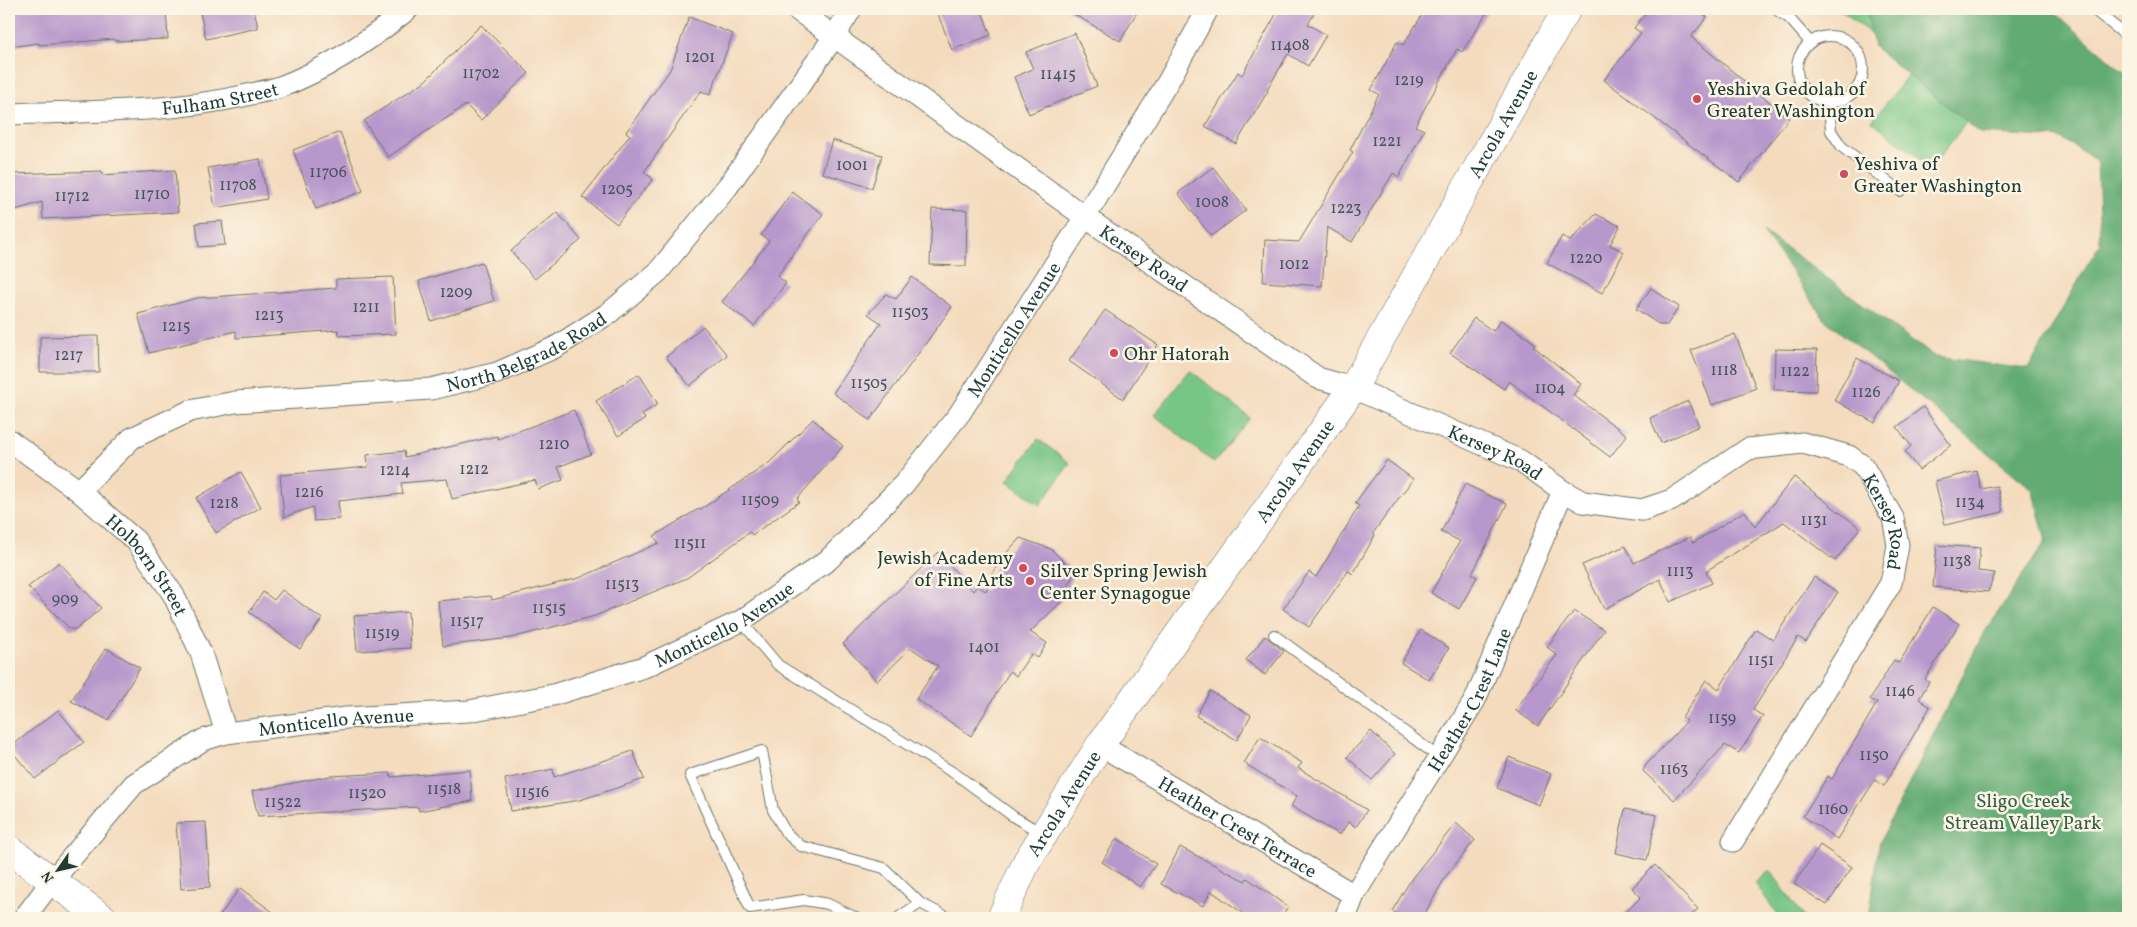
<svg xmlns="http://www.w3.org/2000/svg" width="2137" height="927" font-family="Vollkorn,serif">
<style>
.green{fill:#78c686;stroke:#4c825d}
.forest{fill:#62ab73;stroke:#407454}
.building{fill:#b898cc}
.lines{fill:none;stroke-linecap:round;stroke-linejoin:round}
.lane-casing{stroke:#6a7464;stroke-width:12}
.street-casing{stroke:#6a7464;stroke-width:23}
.secondary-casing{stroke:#6a7464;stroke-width:29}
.lane{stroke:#fff;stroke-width:10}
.street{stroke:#fff;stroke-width:21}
.secondary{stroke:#fff;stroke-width:28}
.poi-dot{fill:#d1495b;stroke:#fcf5e5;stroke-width:2}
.labels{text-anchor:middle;stroke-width:5;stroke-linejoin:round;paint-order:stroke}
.number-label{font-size:16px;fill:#45545a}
.poi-label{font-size:19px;fill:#1f3d34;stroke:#fcf5e5;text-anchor:start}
.street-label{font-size:19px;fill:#1f3d34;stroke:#fcf5e5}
.park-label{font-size:19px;fill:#355f48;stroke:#fcf5e5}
</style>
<rect width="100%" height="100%" fill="#fcf5e5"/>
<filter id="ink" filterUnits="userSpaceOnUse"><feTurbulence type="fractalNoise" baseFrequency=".02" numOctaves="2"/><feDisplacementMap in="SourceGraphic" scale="10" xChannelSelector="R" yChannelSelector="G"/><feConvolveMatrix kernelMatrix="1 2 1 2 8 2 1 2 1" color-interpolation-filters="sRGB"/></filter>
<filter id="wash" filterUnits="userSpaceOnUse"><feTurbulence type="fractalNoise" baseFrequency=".0096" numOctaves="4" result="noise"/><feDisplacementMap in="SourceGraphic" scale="20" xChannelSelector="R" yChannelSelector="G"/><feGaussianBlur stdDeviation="1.12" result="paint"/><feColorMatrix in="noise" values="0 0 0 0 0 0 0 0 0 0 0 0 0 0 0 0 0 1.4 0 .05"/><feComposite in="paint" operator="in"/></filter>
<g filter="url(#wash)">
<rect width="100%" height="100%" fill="#f4dbbd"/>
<path class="green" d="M1839,9H1887L1871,34Z
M1911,72L1969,119L1931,168L1872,121Z
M1190,370L1250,418L1214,463L1154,415Z
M1038,439L1070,463L1040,505L1007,481Z
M1770,870L1804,918H1780L1755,883Z"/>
<path class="forest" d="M1866,9H2051L2128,76V918H1869L1879,844L1982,636L2046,541L2032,489L1825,320L1763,231L1935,357L2028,369L2100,243L2097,161L2061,138L1980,133L1874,47Z"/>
<g id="blocks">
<path class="building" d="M37,9H166L168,39L115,41V39L39,45V43L9,47V11Z
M199,9H254L258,28L206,39Z
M936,9H981L991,35L952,50Z
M1065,9H1139L1120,41Z
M1279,9H1317L1308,24L1326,35L1308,66L1288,54L1267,90L1268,91L1236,144L1205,126L1238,72L1242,75Z
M1426,9H1489L1462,52L1457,49L1415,126L1424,130L1399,177L1393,173L1352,242L1327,227L1322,286L1263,282L1265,240L1299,242L1353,152L1350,150L1379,94L1371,90L1397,42L1403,45Z
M1649,9H1696L1707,17L1691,37L1789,118L1739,182L1604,80L1641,33L1634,28Z
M689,17L733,34L710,95L701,91L644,172L653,179L617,224L582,197L630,135L626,132L670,70Z
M481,25L529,73L481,120L466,105L388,157L364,121L425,81Z
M1075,33L1097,86L1029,114L1014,77L1033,69L1026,52Z
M340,132L363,191L316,209L293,150Z
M832,140L882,155L872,188L822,173Z
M260,159L267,199L215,208L208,168Z
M1213,167L1246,210L1211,236L1178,193Z
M175,170L178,212L43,219L42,202L9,212V174L102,171V175Z
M792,192L823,214L777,276L786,283L754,326L722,302L769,241L761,235Z
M932,209L967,210L966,266L930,265Z
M557,212L581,240L535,279L511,251Z
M1596,214L1620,226L1610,245L1624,252L1602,293L1547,263L1562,236L1570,241Z
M222,221L225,245L199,247L196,223Z
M482,262L494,301L431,321L419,281Z
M393,277L396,334L339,336L338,330L236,338V331L149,353L138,314L197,298L336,288V279Z
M912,277L952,307L870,420L833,393L881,323L868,314L886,294L896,299Z
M1651,288L1679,307L1667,325H1660L1636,309Z
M1105,310L1158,345L1123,399L1069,361Z
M1474,318L1493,331L1501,320L1535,343L1533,346L1581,384L1573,395L1627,435L1610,457L1509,381L1504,389L1450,353Z
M703,326L727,355L690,386L666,357Z
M1735,334L1756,388L1712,405L1691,350Z
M98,336L99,372H40V337Z
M1775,349L1817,350L1816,391L1774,390Z
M1857,358L1899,381L1875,423L1834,400Z
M639,374L658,404L642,414L645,419L618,436L596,401Z
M1688,401L1699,426L1661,443L1650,418Z
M1923,407L1951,445L1919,470L1905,452L1911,446L1897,427Z
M574,410L591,454L558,467L563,480L538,489L535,480L452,499L447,479L401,483L403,494L338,501L340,519L314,521L313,507L284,517L280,475L368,467L367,455L404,451L405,457L497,436L498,439Z
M813,419L843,446L797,499L799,502L752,535L750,532L687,578L595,616L511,638L443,646L438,601L491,596L492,600L579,578L659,543L654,536L700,508L701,509L769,463Z
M1387,460L1413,479L1373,533L1375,535L1353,574L1348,571L1309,627L1283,609L1309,572L1316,577L1359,506L1355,503Z
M1977,471L1981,489L1997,486L2003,512L1945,525L1935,481Z
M241,472L261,507L216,533L196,498Z
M1794,477L1860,528L1835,561L1784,522L1706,571L1712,583L1670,602L1660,579L1604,609L1582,565L1625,546L1634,563L1690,537L1693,543L1745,511L1755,527Z
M1465,484L1507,504L1472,574L1477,577L1459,609L1431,593L1460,541L1441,532Z
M1020,538L1051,549L1074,572L1060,603L1030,632L1047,643L1038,658L1031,654L1016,676L1010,671L971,736L916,699L938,666L911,648L877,681L843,644L938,552L973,591L977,586L986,591L998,562Z
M1937,545L1980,548L1978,571L1995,573L1988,592L1933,587Z
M59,562L101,608L77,629H70L28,587Z
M1814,577L1838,592L1806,642L1798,637L1753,710L1763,716L1739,753L1725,745L1674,800L1643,771L1646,765L1687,721L1682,718L1706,680L1719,689L1756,629L1773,640Z
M282,590L322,619L300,649L249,612L263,592L274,600Z
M1933,607L1959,624L1925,679L1929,682L1919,699L1930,707L1884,786L1875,780L1837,839L1803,816L1828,776L1832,779L1877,703L1870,699L1894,660L1899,663Z
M1574,611L1604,630L1538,726L1515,710L1557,655L1547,647Z
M408,612L410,648L357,651L354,616Z
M1421,630L1449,648L1429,680L1401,663Z
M1265,636L1284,651L1265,675L1246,660Z
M106,648L140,668L108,720L71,701Z
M1210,691L1251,715L1237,740L1196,716Z
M58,710L84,742L35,779L9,748Z
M1371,731L1395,754L1372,780L1347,757Z
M1260,737L1302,763L1298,768L1367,810L1356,827L1348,822L1340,835L1291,806L1297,796L1244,763Z
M633,751L644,779L580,800L511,811L505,779L553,769L554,777Z
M1509,757L1551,774L1539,805L1497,788Z
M470,770L472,801L419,811L418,807L258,816L252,791L330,776L390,773L391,777Z
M1625,809L1657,815L1647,860L1616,853Z
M206,822L210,887L181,889L176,823Z
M1456,823L1475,840L1446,876L1422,918H1405L1392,911L1412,878Z
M1117,838L1156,864L1140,887L1102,862Z
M1820,845L1852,867L1827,905L1794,884Z
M1180,847L1245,881L1247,878L1288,907L1280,918H1250L1211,891L1203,906L1161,884Z
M1655,865L1698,909L1688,918H1620L1641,897L1632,888Z
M240,888L281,918H218Z"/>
</g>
</g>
<g filter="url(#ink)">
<use href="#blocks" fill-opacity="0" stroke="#6a7464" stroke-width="1"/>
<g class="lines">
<defs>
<path id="lane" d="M1775,9L1789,18L1810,42
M2093,9L2128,37
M1797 69a33 33 0 1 1 66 0a33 33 0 1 1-66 0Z
M1829,102L1831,131L1842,147L1900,191
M741,621L778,665L957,775L1014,817L1043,834
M1274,635L1440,758
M856,918L828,904L804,900L750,908L690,775L762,751L773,810L786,833L801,846L884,868L920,903L949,918
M898,918L920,903"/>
<g id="street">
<path id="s1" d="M796,9L1085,217L1318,378L1353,388L1521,461L1563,491L1583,502L1642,510L1672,500L1748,449L1803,443L1849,456L1863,466L1893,518L1898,545L1891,583L1733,841"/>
<path id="s2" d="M9,114C86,111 167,113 243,96C255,93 268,91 280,87C328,69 369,41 408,9"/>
<path id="s3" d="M9,440L79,491L136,541L173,594L201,653L226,733"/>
<path id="s4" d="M79,491L132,438L190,411L235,402L431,389L497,373L556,347L609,313L658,272L728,186L834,37L851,9"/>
<path id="s5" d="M1100,745L1354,895"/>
<path id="s6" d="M24,918L52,881L134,784L203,740L226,733L346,718L469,711L553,695L644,667L741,621L828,560L904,484L960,413L1085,217L1169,80L1208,9"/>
<path id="s7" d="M1345,918L1354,895L1475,700L1563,491"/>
</g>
<g id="secondary">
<path d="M9,849L103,918"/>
<path id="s8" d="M1001,918L1027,861L1100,745L1353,388L1567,9"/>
</g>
</defs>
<use href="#lane" class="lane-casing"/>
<use href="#street" class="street-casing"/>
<use href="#secondary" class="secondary-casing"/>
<use href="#lane" class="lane"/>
<use href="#street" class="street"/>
<use href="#secondary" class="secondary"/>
</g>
</g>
<g class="poi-dot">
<circle cx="1697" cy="99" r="5"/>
<circle cx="1844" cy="174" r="5"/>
<circle cx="1114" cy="353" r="5"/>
<circle cx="1023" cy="568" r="5"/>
<circle cx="1030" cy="581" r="5"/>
</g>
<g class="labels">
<g class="number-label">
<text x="1290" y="50">11408</text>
<text x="700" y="62">1201</text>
<text x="481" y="78">11702</text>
<text x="1058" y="79">11415</text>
<text x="1409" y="85">1219</text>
<text x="1387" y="146">1221</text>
<text x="852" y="170">1001</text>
<text x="328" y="177">11706</text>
<text x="238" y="190">11708</text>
<text x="617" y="194">1205</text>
<text x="152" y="199">11710</text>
<text x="72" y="201">11712</text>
<text x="1212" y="207">1008</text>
<text x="1346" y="213">1223</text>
<text x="1586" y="263">1220</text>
<text x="1294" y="269">1012</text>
<text x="456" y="297">1209</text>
<text x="366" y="312">1211</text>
<text x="910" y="317">11503</text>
<text x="269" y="320">1213</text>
<text x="176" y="331">1215</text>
<text x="69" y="360">1217</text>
<text x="1724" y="375">1118</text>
<text x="1795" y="376">1122</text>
<text x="869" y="388">11505</text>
<text x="1550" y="393">1104</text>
<text x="1866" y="397">1126</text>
<text x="554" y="449">1210</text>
<text x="474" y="474">1212</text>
<text x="395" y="475">1214</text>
<text x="309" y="497">1216</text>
<text x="760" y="505">11509</text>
<text x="1970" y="507">1134</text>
<text x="224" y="508">1218</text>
<text x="1814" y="525">1131</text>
<text x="690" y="548">11511</text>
<text x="1957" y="566">1138</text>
<text x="1680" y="576">1113</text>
<text x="622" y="589">11513</text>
<text x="65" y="604">909</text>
<text x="549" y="613">11515</text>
<text x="467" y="626">11517</text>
<text x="382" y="638">11519</text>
<text x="984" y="652">1401</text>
<text x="1761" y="665">1151</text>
<text x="1900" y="696">1146</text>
<text x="1722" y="723">1159</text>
<text x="1874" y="760">1150</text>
<text x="1674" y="774">1163</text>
<text x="444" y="794">11518</text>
<text x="532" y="797">11516</text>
<text x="367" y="798">11520</text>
<text x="283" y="807">11522</text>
<text x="1833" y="814">1160</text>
</g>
<g class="poi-label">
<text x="1707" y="95">Yeshiva Gedolah of<tspan x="1707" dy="22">Greater Washington</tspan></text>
<text x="1854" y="170">Yeshiva of<tspan x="1854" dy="22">Greater Washington</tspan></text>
<text x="1124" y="360">Ohr Hatorah</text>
<text x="1013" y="564" text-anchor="end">Jewish Academy<tspan x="1013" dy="22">of Fine Arts</tspan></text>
<text x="1040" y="577">Silver Spring Jewish<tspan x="1040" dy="22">Center Synagogue</tspan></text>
</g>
<g class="street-label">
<text dy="7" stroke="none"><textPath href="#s2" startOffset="212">Fulham Street</textPath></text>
<text dy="7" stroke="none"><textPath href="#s8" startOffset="941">Arcola Avenue</textPath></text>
<text dy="7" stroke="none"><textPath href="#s1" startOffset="428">Kersey Road</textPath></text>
<text dy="7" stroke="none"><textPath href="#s6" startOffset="1215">Monticello Avenue</textPath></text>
<text dy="7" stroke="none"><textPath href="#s4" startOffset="484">North Belgrade Road</textPath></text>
<text dy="7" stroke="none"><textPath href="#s1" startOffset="832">Kersey Road</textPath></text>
<text dy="7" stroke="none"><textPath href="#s8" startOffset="536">Arcola Avenue</textPath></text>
<text dy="7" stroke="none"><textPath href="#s1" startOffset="1298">Kersey Road</textPath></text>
<text dy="7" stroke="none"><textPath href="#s3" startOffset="188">Holborn Street</textPath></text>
<text dy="7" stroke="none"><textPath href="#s6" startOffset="795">Monticello Avenue</textPath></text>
<text dy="7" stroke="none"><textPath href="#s7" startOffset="252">Heather Crest Lane</textPath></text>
<text dy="7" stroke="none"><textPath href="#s6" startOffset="390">Monticello Avenue</textPath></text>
<text dy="7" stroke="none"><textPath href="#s8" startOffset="131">Arcola Avenue</textPath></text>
<text dy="7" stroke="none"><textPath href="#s5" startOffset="160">Heather Crest Terrace</textPath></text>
</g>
<g class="park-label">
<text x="2023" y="807">Sligo Creek<tspan x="2023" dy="22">Stream Valley Park</tspan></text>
</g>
</g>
<rect width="2137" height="927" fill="none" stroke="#fcf5e5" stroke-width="30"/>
<g transform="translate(58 870) rotate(236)" stroke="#fcf5e5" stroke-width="4" paint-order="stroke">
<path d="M0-4L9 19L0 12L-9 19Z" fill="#1f3d34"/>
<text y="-8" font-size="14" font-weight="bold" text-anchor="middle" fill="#1f3d34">N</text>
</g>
</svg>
